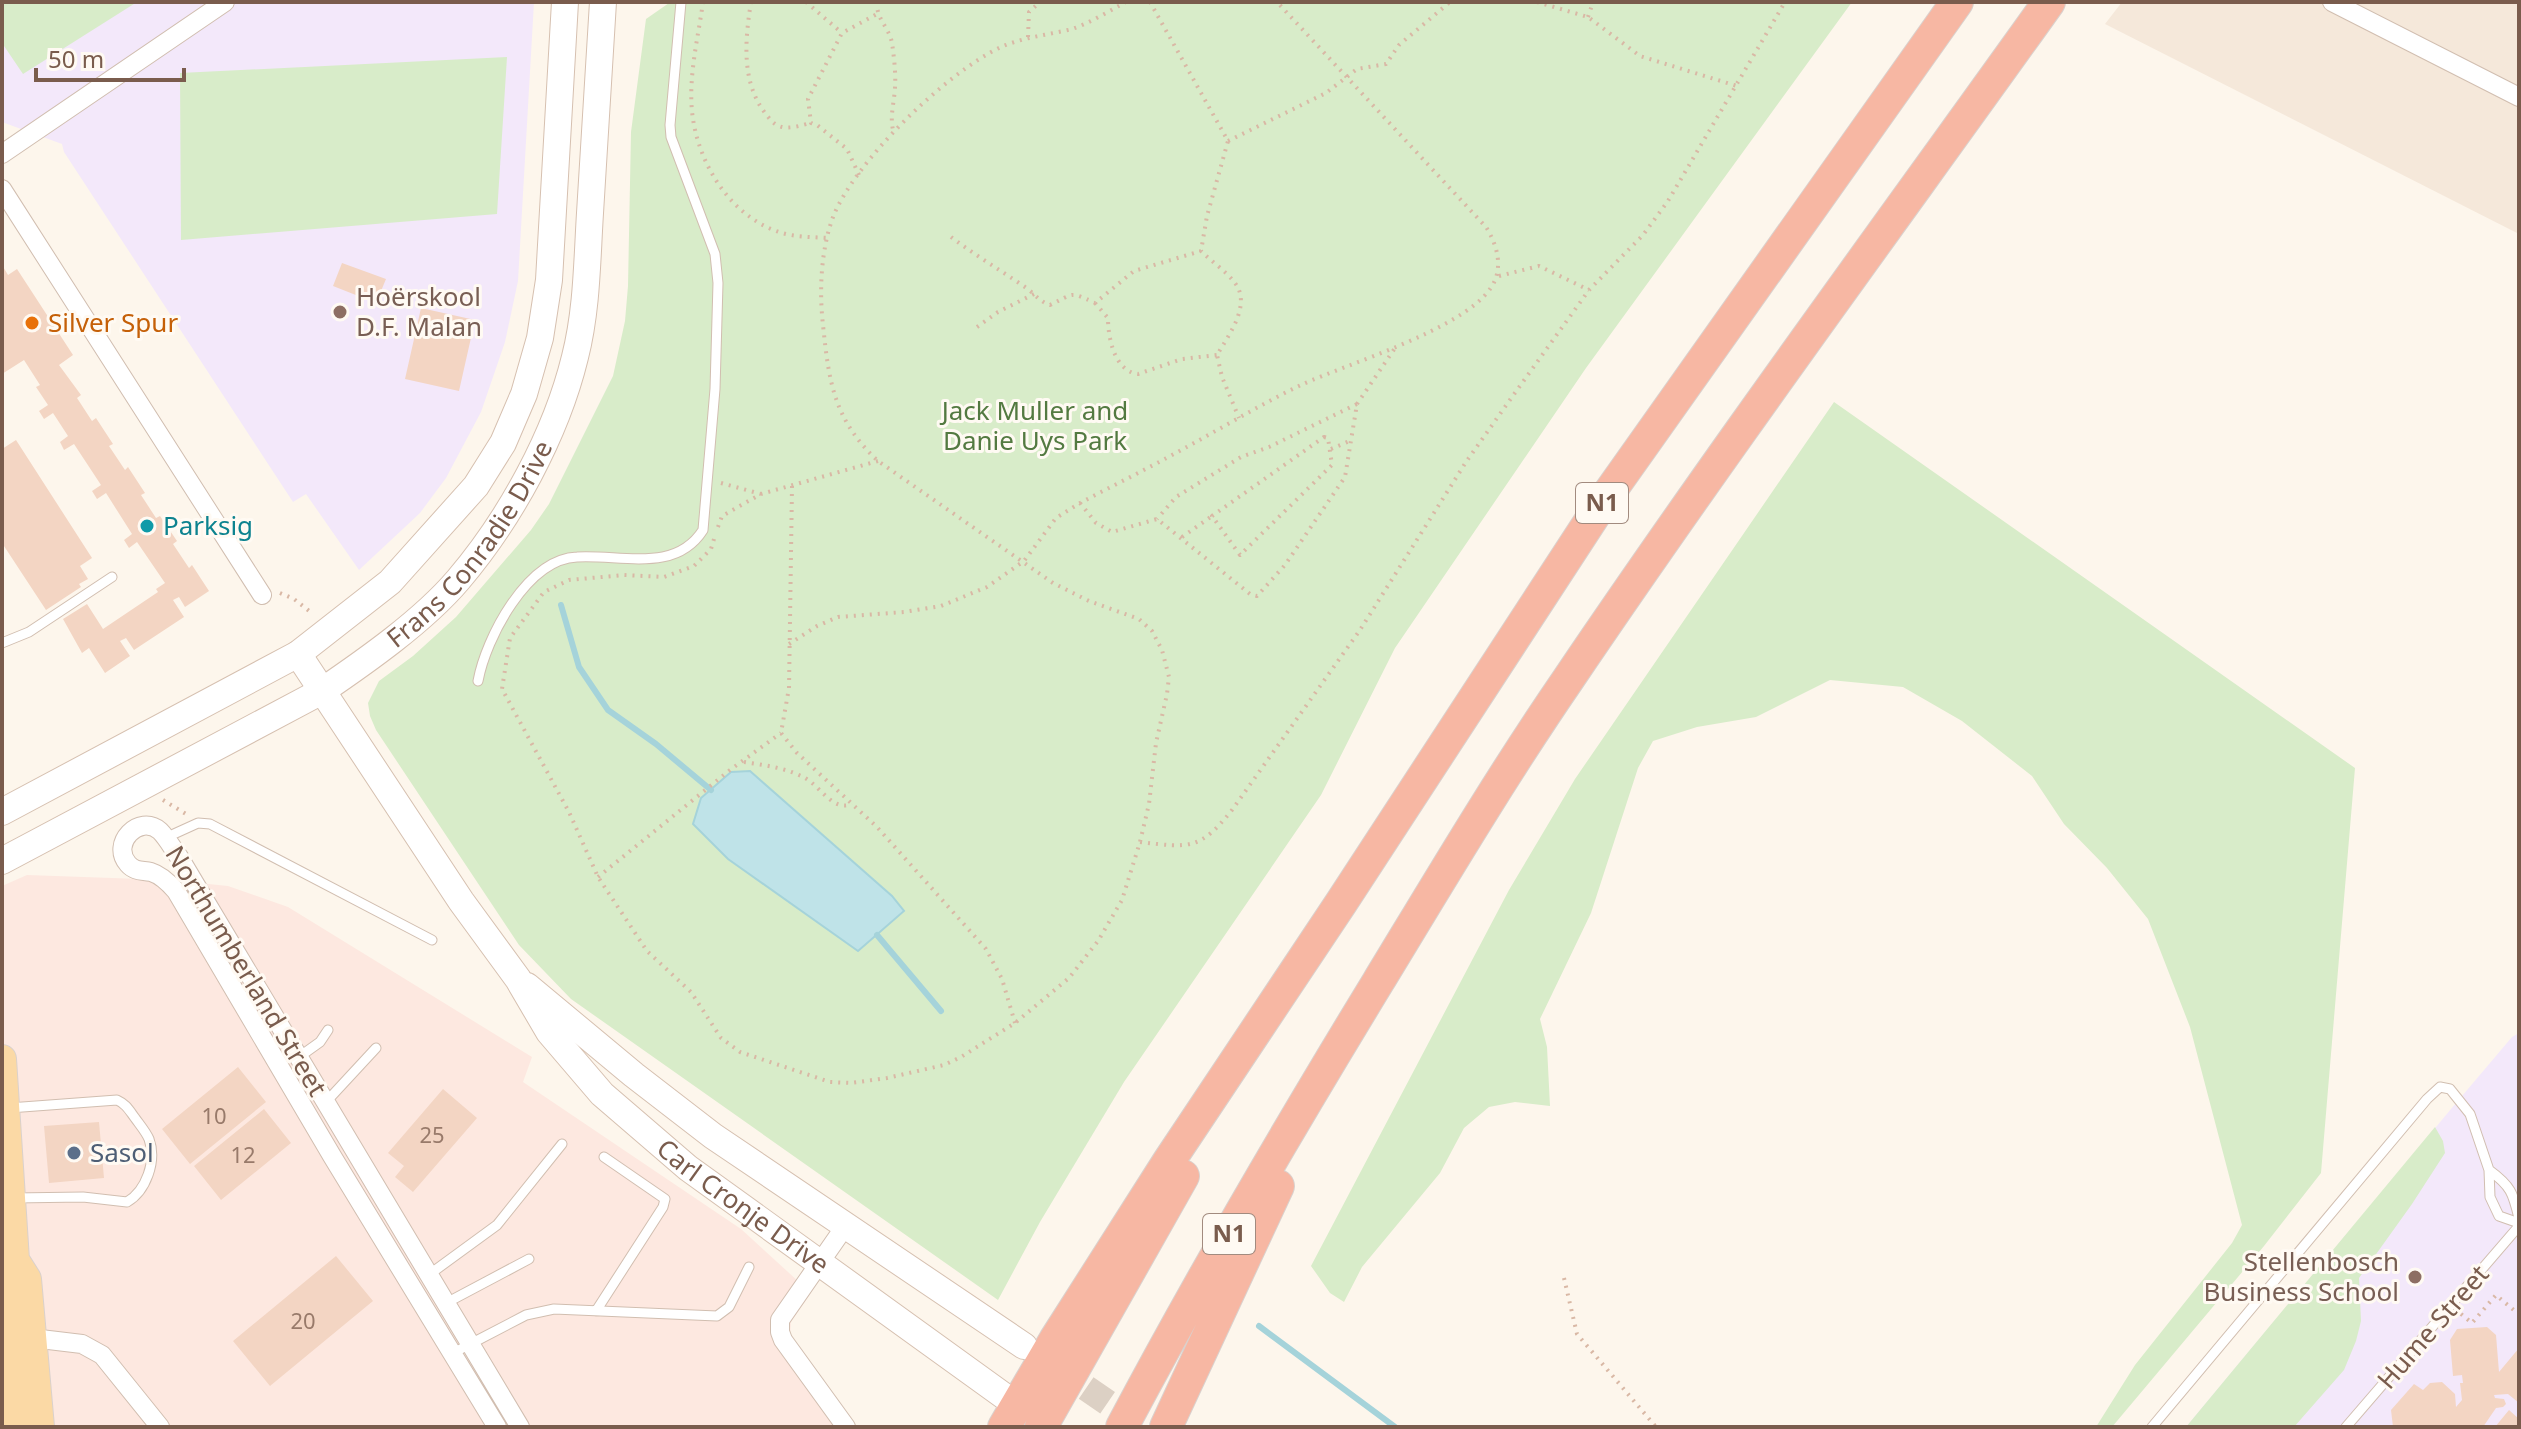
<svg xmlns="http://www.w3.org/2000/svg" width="2521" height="1429" font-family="'Noto Sans',sans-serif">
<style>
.residential{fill:#f5e8da}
.commercial{fill:#fde8e0}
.education{fill:#f3e8fa}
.green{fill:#d8ecc9}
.water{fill:#bfe3e8;stroke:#a5d3da;stroke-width:2}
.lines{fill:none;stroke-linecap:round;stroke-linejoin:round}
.stream{stroke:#a5d3da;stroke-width:6}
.building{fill:#f3d5c3}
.secondary-tunnel{stroke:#dcd0c4;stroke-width:26;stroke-dasharray:26 13;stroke-linecap:butt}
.lane-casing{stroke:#d1beb0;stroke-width:11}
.street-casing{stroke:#d1beb0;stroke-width:20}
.secondary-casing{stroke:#d6c0b0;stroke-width:28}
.primary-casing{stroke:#dad1cd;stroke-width:30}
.highway-casing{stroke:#dad1cd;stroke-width:34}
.path{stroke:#d9b8a5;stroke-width:4;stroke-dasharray:2 6;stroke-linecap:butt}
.lane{stroke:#fff;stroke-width:9}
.street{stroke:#fff;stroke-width:18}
.secondary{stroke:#fff;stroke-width:26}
.primary{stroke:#fbd9a5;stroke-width:28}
.highway{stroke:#f7b7a3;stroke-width:32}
.education-dot{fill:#8d6e63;stroke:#fffaf3;stroke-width:3}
.food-dot{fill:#e8710a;stroke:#fffaf3;stroke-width:3}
.culture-dot{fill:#0f9aa8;stroke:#fffaf3;stroke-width:3}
.service-dot{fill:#5c6f8a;stroke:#fffaf3;stroke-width:3}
.labels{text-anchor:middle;stroke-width:6;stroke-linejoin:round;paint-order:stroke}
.number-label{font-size:22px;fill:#987a6a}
.shield{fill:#fffaf3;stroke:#a28b7f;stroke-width:2}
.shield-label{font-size:24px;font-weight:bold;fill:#7a5c4d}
.education-label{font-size:26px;fill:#785e54;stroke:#fffaf3;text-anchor:start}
.food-label{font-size:26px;fill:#c56008;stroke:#fffaf3;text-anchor:start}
.park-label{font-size:26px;fill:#537a41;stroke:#fffaf3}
.culture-label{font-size:26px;fill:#0d838f;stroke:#fffaf3;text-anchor:start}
.street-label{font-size:26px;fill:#7a5c4d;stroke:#fffaf3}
.service-label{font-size:26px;fill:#4e5e75;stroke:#fffaf3;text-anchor:start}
</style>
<rect width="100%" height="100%" fill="#fdf6ec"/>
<path class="residential" d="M2122,2H2519V234L2105,24Z"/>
<path class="commercial" d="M27,875L169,880L228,886L288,907L532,1057L523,1082L741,1229L811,1293L791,1322L790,1336L848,1427H2V886Z"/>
<path class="education" d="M2,2H534L518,281L505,342L481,412L446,478L420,513L359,570L306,494L293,502L64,152L62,144L2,122Z
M2519,1033V1427H2186L2451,1109L2512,1037Z"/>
<path class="green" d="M2,2H137L23,74L2,43Z
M1852,2L1586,368L1395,648L1321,795L1124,1082L1040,1222L998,1300L571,999L519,945L376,730L370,716L368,703L379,681L413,656L456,617L531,530L549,504L613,376L625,321L628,286L631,132L646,19L669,3Z
M507,57L497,214L181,240L180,73Z
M1834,402L2355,768L2321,1173L2264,1246L2112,1427H2096L2135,1365L2232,1243L2242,1225L2190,1027L2148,919L2107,868L2064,824L2032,776L1962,721L1903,687L1830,680L1756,717L1697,727L1653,741L1638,768L1591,913L1540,1019L1547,1047L1550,1106L1515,1102L1489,1107L1464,1128L1440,1173L1362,1267L1344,1302L1330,1293L1311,1266L1509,890L1575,779Z
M2435,1127L2443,1141L2445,1153L2412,1204L2359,1278L2361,1321L2356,1341L2344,1370L2294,1427H2186Z"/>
<path class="water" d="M750,771L892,896L904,911L858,951L728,859L693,824L701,798L731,772Z"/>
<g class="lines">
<path class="stream" d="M561,605L579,667L608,710L656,744L711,790
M877,935L941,1011
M1259,1326L1395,1427"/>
</g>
<path class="building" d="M342,263L386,279L376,303L333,286Z
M2,265L8,275L17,269L73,355L59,365L81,395L77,398L92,421L96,418L113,444L109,446L125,470L128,467L145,493L141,495L156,518L160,516L177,541L173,544L189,568L192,565L209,591L185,607L179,597L173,600L184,617L134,650L126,638L120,641L130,656L105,673L89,648L82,653L63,619L87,604L103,629L158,592L156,589L165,583L137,542L129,548L124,540L132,534L106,493L97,499L92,491L101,485L74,444L64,450L60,442L68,436L53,413L44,419L39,411L48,405L36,387L40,385L24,360L2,374Z
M421,308L475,320L459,391L405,379Z
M16,440L92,558L80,566L88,579L79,584L81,587L46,610L2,543V449Z
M238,1067L266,1102L190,1164L162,1129Z
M443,1089L477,1118L413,1192L395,1177L404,1166L388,1153Z
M264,1109L291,1143L221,1200L194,1166Z
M99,1122L104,1178L49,1183L44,1126Z
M336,1256L373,1301L270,1386L233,1341Z
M2487,1327L2496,1335L2499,1372L2519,1348V1403L2508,1394L2494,1395L2495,1398L2504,1399L2506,1404L2503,1407L2496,1408L2483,1427H2393L2391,1410L2414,1384L2423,1390L2430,1383L2442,1382L2455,1394L2456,1407L2462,1400L2460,1383H2463L2462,1375L2453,1376L2450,1340L2457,1329Z
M2509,1410L2519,1419V1427H2495Z"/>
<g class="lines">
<path class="secondary-tunnel" d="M1054,1366L1143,1427"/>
<defs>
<path id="lane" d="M2,643L29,632L112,577
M478,681C486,638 527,559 577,557C620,554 675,574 703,530L715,389L718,283L715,254L671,137L670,125L681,2
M165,838L198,823L210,824L432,940
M299,1057L320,1042L328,1030
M326,1102L376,1048
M9,1108L117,1100C126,1104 129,1110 135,1118C140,1125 146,1132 149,1139C157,1161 146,1191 127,1202L83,1197L14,1198
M2489,1170C2511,1186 2513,1193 2519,1218
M430,1274L497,1225L562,1144
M448,1302L529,1259
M596,1311L663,1207L665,1199L604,1157
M453,1353L526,1315L554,1309L717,1316L729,1307L749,1267
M2152,1427L2427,1099L2440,1087L2450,1089L2470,1114L2489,1170L2490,1197L2499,1216L2519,1223
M2346,1427L2519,1226"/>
<path id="street" d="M2332,2L2519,97
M2,154L225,2
M2,189L262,595
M32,1338L82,1344L102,1355L160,1427
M497,1427L332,1156L176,891C169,883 161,875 151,872C142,870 135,872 128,864C110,844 139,813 160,831C167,838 173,849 179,857L520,1427
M846,1427L783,1340L780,1332V1320L846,1225"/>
<g id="secondary">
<path id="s1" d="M298,654L461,901L518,979L549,1032L602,1094L688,1168L1004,1396"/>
<path d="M2,812L298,654L390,582L476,486L503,443L524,394L540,338L549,280L565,2"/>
<path id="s2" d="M2,861L322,691C366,661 423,621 458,580C510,519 556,435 575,357C587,310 587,261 590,213C594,143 599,72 603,2"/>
<path d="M527,986L634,1075L713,1136L1024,1346"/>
</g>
<path id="primary" d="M2,1059L15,1260L27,1279L40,1427
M14,1427L5,1278L15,1260"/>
<path id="highway" d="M1004,1427L1055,1340L1169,1161L1341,903L1604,500L1957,2
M1041,1427L1183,1176
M1122,1427C1202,1276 1289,1128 1378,982C1440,880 1501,777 1569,678C1724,449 1888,227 2049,2
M1166,1427L1278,1186"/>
</defs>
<use href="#lane" class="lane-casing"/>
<use href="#street" class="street-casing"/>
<use href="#secondary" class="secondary-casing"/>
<use href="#primary" class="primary-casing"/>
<use href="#highway" class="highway-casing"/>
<path class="path" d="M703,2C698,39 687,81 693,119C700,166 731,216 779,232C794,237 811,237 828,238
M751,2C745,40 741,81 765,113C769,118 773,124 779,126C788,130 802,125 811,123
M806,2L842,33
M877,2C876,19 889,27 892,43C894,57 896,74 895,88C894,104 889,119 894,133
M1150,2L1228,141L1207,216L1201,251C1212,262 1226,271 1235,283C1252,305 1228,336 1217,355L1222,377L1239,418
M1537,2L1588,17L1640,56L1737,86
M1588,17L1593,2
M1028,37L1029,12L1040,2
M1228,141L1326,93L1357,69L1386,64L1399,45L1450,2
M859,175L847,149L817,125L811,123L808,99L842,33L877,14
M951,237C975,255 1000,270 1025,287C1034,293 1040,302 1050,305C1075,293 1069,291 1095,303L1134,271L1201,251
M1499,276L1539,266L1589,290
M1095,303L1108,318C1108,337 1114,371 1138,374L1182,359L1217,355
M977,327L998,312L1034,294
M1357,404L1395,348
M1324,437L1328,438L1332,465L1240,555L1212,516Z
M1331,449L1352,440
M721,483L761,494
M792,486L789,688L781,733L797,753L877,827L986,949L1002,979L1015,1023
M1080,503L1096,523L1112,532L1157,519L1250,594L1257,596L1285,565L1345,477L1357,404L1269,447L1241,457L1176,497L1157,519
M718,527L722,516L761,494L878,461
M1182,537L1212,516
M714,539L711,549L694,566L664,577L624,575L569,580L544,592L510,638L502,689L569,812L598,877L647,951L691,992L721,1038L740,1052L830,1082L851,1083L887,1078L944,1065L961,1057L1015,1023L1069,978L1098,941L1122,900L1140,842L1149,804L1156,743L1167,694L1169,677L1162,650L1152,631L1139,619L1089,601L1053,583L878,461C834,420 829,383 823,325C819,290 821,250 833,217C855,161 947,72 1001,47C1024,37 1048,35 1072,29C1090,23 1109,11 1126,2
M280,593L294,599L313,614
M789,644L817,626L838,617L904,612L941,606L987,587L1024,561L1056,518L1080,503C1114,485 1149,468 1183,449C1222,428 1261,404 1301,385C1349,363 1461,330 1490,289C1504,270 1498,246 1486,227L1277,2
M744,762C764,765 787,768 805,778C821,787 833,812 852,804
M163,800L186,814
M1140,842C1190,848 1200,850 1232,810L1360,630L1466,462L1512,397L1589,290L1643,235L1668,201L1785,2
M598,877L730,770L781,733
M1564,1278L1577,1334L1656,1427
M2461,1314L2472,1323L2496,1295L2516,1312"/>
<use href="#lane" class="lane"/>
<use href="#street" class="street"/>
<use href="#secondary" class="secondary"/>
<use href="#primary" class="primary"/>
<use href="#highway" class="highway"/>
</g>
<g class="education-dot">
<circle cx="340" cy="312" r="8"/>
<circle cx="2415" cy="1277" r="8"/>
</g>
<circle class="food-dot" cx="32" cy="323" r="8"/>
<circle class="culture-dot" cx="147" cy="526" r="8"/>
<circle class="service-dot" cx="74" cy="1153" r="8"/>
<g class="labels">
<g class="number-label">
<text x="214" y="1124">10</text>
<text x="432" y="1143">25</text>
<text x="243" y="1163">12</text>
<text x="303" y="1329">20</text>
</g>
<g class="shield">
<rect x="1576" y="483" width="52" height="40" rx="6"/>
<rect x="1203" y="1214" width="52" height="40" rx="6"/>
</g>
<g class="shield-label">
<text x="1602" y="511">N1</text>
<text x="1229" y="1242">N1</text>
</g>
<g class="education-label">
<text x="356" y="306">Hoërskool<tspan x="356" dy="30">D.F. Malan</tspan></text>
<text x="2399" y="1271" text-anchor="end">Stellenbosch<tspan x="2399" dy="30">Business School</tspan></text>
</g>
<g class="food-label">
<text x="48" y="332">Silver Spur</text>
</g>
<g class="park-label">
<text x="1035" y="420">Jack Muller and<tspan x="1035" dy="30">Danie Uys Park</tspan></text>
</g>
<g class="culture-label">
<text x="163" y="535">Parksig</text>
</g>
<g class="street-label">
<text dy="9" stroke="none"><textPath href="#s2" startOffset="574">Frans Conradie Drive</textPath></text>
<text transform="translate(246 971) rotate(59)" y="9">Northumberland Street</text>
<text dy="9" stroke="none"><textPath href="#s1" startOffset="716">Carl Cronje Drive</textPath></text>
<text transform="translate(2433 1327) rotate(-49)" y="9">Hume Street</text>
</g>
<g class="service-label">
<text x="90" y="1162">Sasol</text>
</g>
</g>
<rect width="2521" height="1429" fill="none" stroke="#7a5c4d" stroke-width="8"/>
<path d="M36 68v12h148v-12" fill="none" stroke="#7a5c4d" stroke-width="4"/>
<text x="48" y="68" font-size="24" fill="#7a5c4d" stroke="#fffaf3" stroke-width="6" paint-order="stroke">50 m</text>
</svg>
